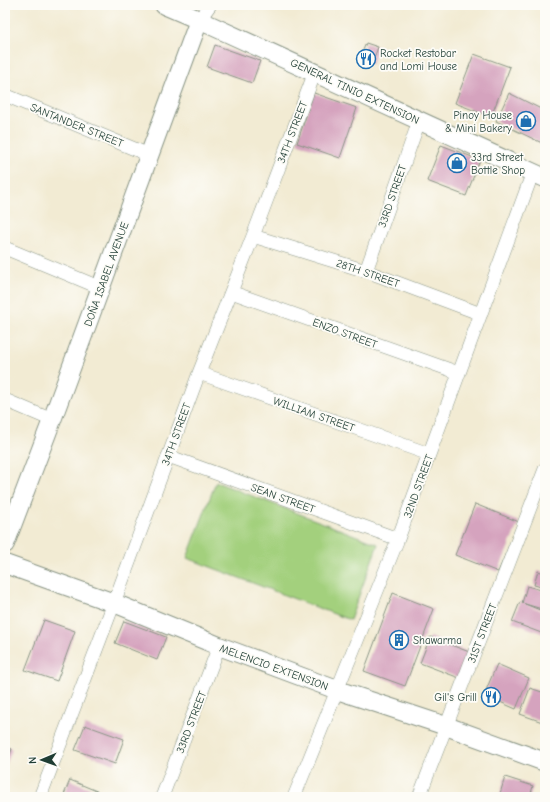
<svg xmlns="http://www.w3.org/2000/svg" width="550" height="802" font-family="'Comic Neue',sans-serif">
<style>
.green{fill:#a3d07d;stroke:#618658}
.building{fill:#d5a3be}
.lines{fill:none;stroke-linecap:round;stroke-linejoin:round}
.street-casing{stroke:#889484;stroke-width:14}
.secondary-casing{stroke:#889484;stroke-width:20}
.street{stroke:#fff;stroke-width:13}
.secondary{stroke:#fff;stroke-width:18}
.labels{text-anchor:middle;stroke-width:3.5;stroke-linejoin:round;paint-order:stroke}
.poi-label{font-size:11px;fill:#1f3d34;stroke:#fdfcf7;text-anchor:start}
.street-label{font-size:11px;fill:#1f3d34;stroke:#fdfcf7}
</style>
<rect width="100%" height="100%" fill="#fdfcf7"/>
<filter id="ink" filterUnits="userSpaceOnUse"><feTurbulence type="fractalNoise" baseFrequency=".025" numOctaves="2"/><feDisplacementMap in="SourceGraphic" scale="8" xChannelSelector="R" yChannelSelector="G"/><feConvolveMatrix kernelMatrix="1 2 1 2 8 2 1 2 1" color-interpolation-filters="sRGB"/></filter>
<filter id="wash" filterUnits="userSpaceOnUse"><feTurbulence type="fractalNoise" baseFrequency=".012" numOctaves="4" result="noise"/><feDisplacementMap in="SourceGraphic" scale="16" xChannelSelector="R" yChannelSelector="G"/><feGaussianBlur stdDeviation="0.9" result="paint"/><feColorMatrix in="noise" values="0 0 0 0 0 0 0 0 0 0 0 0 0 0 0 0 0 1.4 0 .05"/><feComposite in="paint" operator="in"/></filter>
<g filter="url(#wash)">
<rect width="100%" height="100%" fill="#f2ebd3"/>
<path class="green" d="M216,482L378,544L350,620L187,558Z"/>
<g id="blocks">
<path class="building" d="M366,43L378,47L372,64L359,60Z
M215,45L260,61L252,83L207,67Z
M474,54L510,67L491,117L455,103Z
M314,93L357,108L340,158L297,143Z
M509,93L545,111V136L542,143L496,121Z
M441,145L480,160L466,196L427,181Z
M475,504L519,522L498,572L455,555Z
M538,571L545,573V588L534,585Z
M527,586L545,591V610L522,603Z
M393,593L434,609L405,686L364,671Z
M520,602L545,612L544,634L512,622Z
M44,620L75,631L57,681L25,670Z
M124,621L166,637L157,660L115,643Z
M430,637L472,653L462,679L420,663Z
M497,664L529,678L516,709L484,695Z
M530,688L545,693V723L520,714Z
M85,725L124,739L115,764L75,750Z
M5,746L12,749L5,768Z
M505,777L533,786L530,797H499Z
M70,780L99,792L97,797H63Z"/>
</g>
</g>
<g filter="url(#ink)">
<use href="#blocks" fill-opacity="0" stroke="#889484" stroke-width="1"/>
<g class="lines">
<defs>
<path id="street" d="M199,20L210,5
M5,95L149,155
M253,236L366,271L481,314
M5,248L101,288
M366,271L419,121
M231,292L459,373
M199,373L429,454
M5,400L52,420
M168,456L398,539
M40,797L114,603L199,373L253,236L315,72
M162,797L219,646
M294,797L398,539L533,172
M419,797L545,469"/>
<path id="secondary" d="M164,5L199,20L545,178
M5,544L52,420L199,20
M5,564L114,603L219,646L337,690L446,726L545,762"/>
</defs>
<use href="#street" class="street-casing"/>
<use href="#secondary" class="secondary-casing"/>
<use href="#street" class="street"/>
<use href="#secondary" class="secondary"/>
</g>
</g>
<defs>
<symbol id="restaurant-ring" viewBox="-11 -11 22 22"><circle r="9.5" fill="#fdfcf7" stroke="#1f6fb2" stroke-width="1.5"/><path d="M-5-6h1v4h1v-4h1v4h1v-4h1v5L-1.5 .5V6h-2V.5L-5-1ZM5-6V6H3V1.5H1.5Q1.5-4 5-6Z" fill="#1f6fb2"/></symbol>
<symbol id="shop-ring" viewBox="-11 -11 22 22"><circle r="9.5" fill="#fdfcf7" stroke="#1f6fb2" stroke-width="1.5"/><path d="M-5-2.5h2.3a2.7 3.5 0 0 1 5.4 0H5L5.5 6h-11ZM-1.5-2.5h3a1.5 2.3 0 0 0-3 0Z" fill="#1f6fb2"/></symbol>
<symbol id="building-ring" viewBox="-11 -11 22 22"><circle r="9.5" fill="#fdfcf7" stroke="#1f6fb2" stroke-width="1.5"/><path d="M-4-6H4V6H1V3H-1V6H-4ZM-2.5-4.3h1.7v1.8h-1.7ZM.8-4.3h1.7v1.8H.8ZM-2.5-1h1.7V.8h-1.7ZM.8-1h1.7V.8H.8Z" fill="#1f6fb2"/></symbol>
</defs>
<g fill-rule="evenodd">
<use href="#restaurant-ring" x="355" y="48" width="22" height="22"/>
<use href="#shop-ring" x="515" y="110" width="22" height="22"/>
<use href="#shop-ring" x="446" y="152" width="22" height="22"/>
<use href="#building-ring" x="388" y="629" width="22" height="22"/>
<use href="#restaurant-ring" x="480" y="686" width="22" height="22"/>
</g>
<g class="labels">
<g class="poi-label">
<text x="380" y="57">Rocket Restobar<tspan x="380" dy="13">and Lomi House</tspan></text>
<text x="512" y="119" text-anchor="end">Pinoy House<tspan x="512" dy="13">&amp; Mini Bakery</tspan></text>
<text x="471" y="161">33rd Street<tspan x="471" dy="13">Bottle Shop</tspan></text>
<text x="413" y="644">Shawarma</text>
<text x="477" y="701" text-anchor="end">Gil's Grill</text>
</g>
<g class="street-label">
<text transform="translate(355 91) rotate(25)" y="4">GENERAL TINIO EXTENSION</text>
<text transform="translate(77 125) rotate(22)" y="4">SANTANDER STREET</text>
<text transform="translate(292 132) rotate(-69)" y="4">34TH STREET</text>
<text transform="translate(392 196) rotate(-71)" y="4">33RD STREET</text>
<text transform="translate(368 273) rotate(19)" y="4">28TH STREET</text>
<text transform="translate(106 274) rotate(-70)" y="4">DOÑA ISABEL AVENUE</text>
<text transform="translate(345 333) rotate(20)" y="4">ENZO STREET</text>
<text transform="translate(314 414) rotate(19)" y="4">WILLIAM STREET</text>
<text transform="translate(176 434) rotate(-70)" y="4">34TH STREET</text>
<text transform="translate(418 486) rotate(-70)" y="4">32ND STREET</text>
<text transform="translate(283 498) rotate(20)" y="4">SEAN STREET</text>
<text transform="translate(482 633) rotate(-69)" y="4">31ST STREET</text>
<text transform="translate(274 667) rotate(20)" y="4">MELENCIO EXTENSION</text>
<text transform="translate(191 722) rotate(-69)" y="4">33RD STREET</text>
</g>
</g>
<rect width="550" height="802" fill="none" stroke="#fdfcf7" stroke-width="20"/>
<g transform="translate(42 760) rotate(268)" stroke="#fdfcf7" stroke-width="3" paint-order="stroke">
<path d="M0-3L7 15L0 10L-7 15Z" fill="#1f3d34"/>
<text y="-6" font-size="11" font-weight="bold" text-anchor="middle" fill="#1f3d34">N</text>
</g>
</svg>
